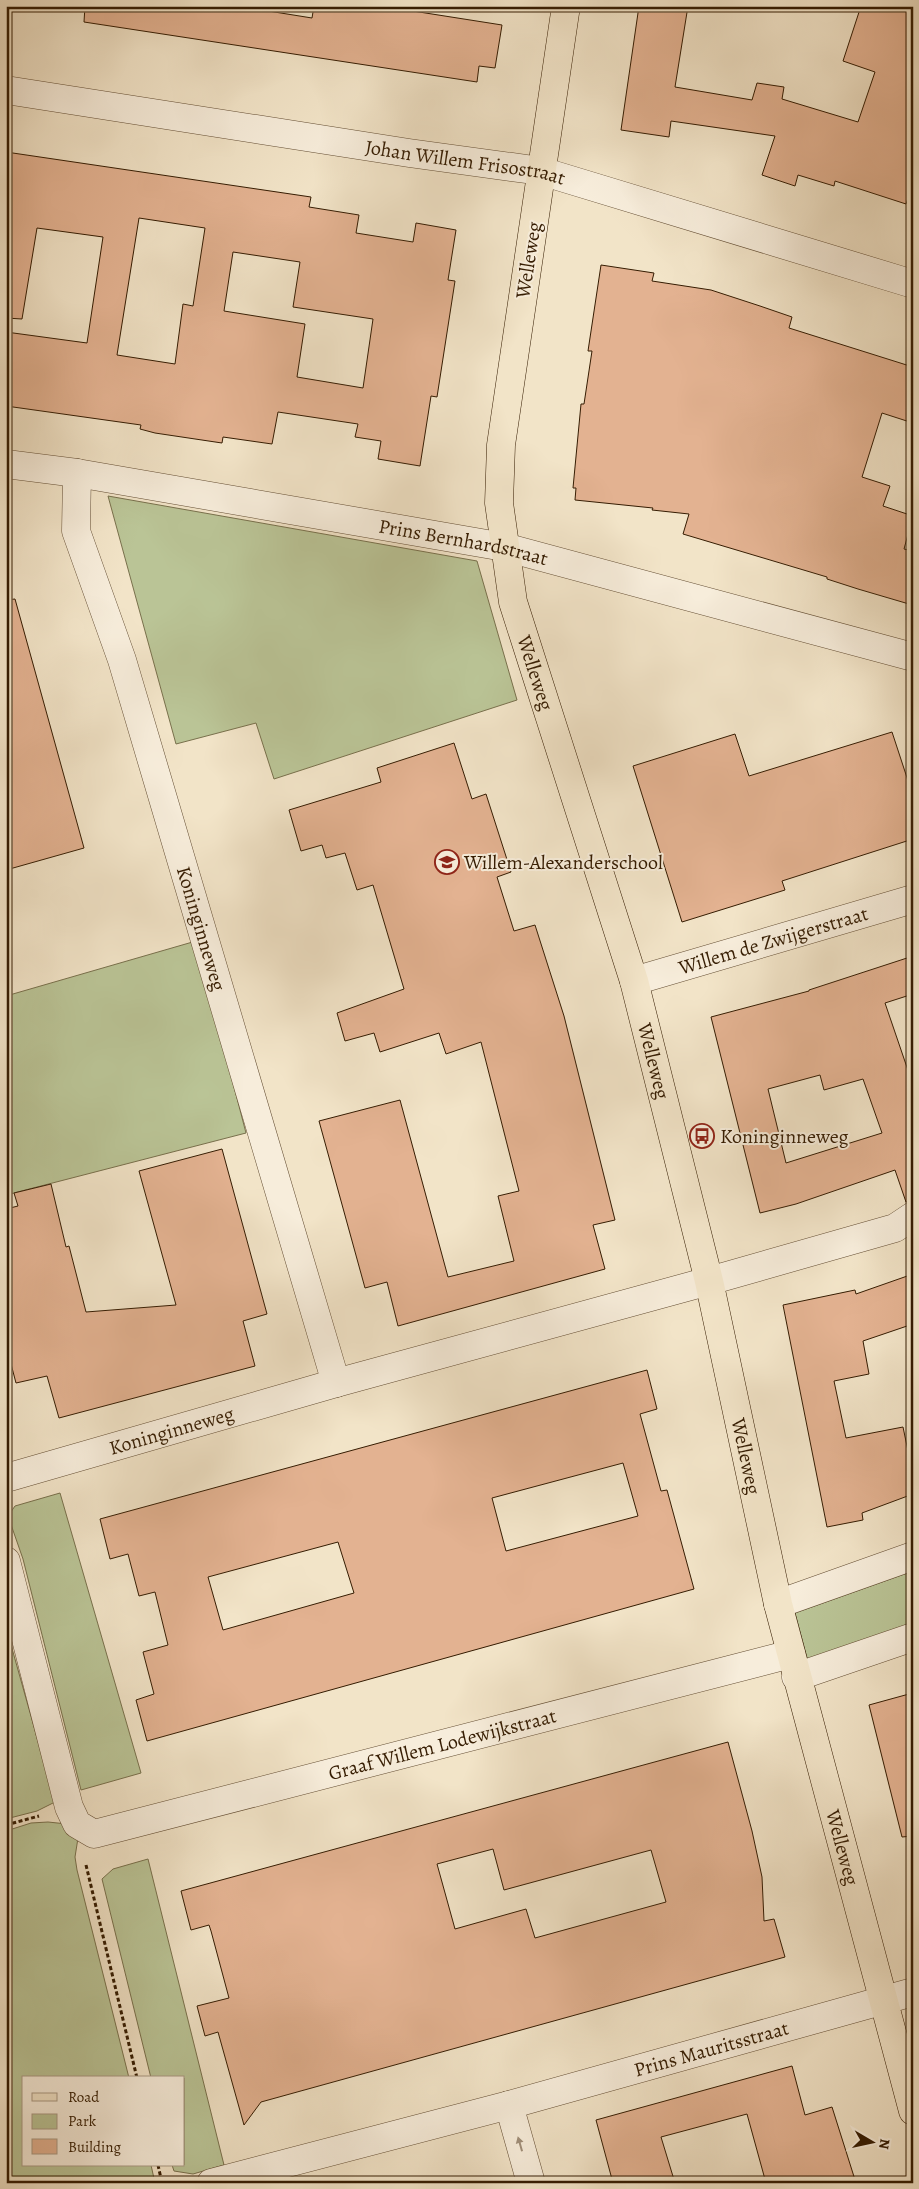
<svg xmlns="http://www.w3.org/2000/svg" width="919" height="2189" font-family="Alegreya,serif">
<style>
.green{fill:#bac496;stroke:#78704c}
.building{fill:#e3b291;stroke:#351c02;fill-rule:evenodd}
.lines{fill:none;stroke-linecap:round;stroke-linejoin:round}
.minor-casing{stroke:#644e34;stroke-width:29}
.major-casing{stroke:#351c02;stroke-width:29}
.path{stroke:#351c02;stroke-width:3;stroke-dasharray:4 2.5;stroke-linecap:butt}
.minor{stroke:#f7eddb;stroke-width:28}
.major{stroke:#f2e4c8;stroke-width:28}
.oneway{fill:#a08f79}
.labels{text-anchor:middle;stroke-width:4;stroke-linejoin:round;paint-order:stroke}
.street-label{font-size:20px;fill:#351c02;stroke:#f7eddb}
.poi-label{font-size:20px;fill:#351c02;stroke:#f7eddb;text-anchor:start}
</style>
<rect width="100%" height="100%" fill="#f2e4c8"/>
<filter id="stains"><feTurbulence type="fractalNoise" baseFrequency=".004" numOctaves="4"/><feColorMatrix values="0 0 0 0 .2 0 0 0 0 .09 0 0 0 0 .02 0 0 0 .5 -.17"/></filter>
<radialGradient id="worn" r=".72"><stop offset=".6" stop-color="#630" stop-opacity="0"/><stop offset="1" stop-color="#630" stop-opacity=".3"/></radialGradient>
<path class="green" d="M108,496L477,561L517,700L274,779L256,723L176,744Z
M196,941L246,1133L6,1195V996Z
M60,1493L141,1773L81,1790L23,1559L8,1516L15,1506Z
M913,1571V1633L810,1669L795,1613Z
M6,1627L55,1802L37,1811L6,1819Z
M48,1822L67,1824L78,1838L75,1857L77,1870L129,2078H24V2165H151L155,2183H6V1831L31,1823Z
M148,1859L224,2165L193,2174L174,2171L172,2165H184V2078H151L102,1879L113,1869Z"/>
<path class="building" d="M85,6H237L312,18L314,6H381L502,25L495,68L479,66L477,82L84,22Z
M639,6H688L675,87L752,100L757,83L784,87L782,99L858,122L875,72L843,61L861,6H913V183L906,204L835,181L834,186L798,175L795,186L762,175L775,136L671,121L669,137L621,130Z
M6,152L311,197L309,207L359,215L356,233L413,242L416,223L456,230L448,280L455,281L437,397L431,396L420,466L378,459L381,441L355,437L358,424L278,412L272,444L223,437L222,443L155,433L140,429L141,425L6,406V332L87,343L103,237L37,228L22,319L6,318ZM139,218L205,228L193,306L183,304L175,364L117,355ZM233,252L300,262L293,307L373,319L363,388L297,377L305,324L224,311Z
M601,265L654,273L652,281L711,290L760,306L792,317L789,328L913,367V423L882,413L862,477L890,486L883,506L913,516L904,549L913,551V602L910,601L909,604L858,589L827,579V577L683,534L689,514L652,510L653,508L575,500L576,488H573L581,404H584L592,351H588Z
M15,599L84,848L6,870V600Z
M892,732L913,796V839L782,881L785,890L682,922L633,766L735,734L749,776Z
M454,743L472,799L486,794L511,872L497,877L514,931L535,925L564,1016L615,1220L593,1225L605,1269L398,1326L387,1282L365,1288L319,1121L400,1100L448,1277L514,1261L498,1196L519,1191L481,1042L446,1054L439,1033L380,1052L374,1033L345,1041L337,1013L404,989L373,885L357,890L345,853L326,858L322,845L301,851L289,810L381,782L377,768Z
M907,958L913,976V994L885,1003L913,1085V1200L906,1202L895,1170L796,1204L760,1213L711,1017L809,991V990ZM820,1075L824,1090L863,1079L882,1133L786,1163L768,1089Z
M222,1149L267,1314L243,1321L255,1366L59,1418L47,1376L16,1383L6,1345V1209L18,1206L14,1193L51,1184L66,1247L69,1246L86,1312L176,1305L139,1171Z
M913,1274V1324L863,1341L869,1374L834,1381L846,1438L903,1427L913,1475V1494L862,1513L863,1520L827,1527L783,1305L855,1290L856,1294Z
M647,1370L657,1409L640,1414L661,1491L667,1490L694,1589L147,1741L136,1700L154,1694L143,1652L168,1645L155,1592L139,1596L128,1554L110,1559L100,1519ZM623,1463L638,1516L506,1551L492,1498ZM338,1542L354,1593L223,1630L208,1577Z
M909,1694L913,1709V1836L902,1837L869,1705Z
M728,1742L752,1831L762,1877L764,1921L774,1919L785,1957L261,2102L244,2125L218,2032L205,2036L197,2006L229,1998L211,1931L209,1925L191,1930L181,1891ZM493,1849L504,1890L651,1850L666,1902L535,1938L526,1909L455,1929L437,1864Z
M792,2066L805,2115L832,2107L856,2183H766L747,2114L661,2137L675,2183H613L596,2120Z"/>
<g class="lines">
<defs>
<g id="minor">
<path id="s1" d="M6,90L409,153L541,171L913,284"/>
<path id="s2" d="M6,464L77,473L504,547L913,657"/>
<path id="s3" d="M77,473L76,531L122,660L336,1383"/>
<path id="s4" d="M634,981L913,899"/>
<path id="s5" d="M6,1478L336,1383L709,1281L895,1228L913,1216"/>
<path id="s6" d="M6,1561L69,1807L77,1824L94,1834L791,1654"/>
<path d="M778,1604L913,1556"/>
<path d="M796,1677L913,1637"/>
<path d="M509,2105L531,2183"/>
<path id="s7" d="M211,2183L509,2105L913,1992"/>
</g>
<g id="major">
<path id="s8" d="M566,6L501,445L499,503L513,602L634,981L709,1281L778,1604L913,2111"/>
</g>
</defs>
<use href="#minor" class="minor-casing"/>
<use href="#major" class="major-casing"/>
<path class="path" d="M6,1825L39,1816
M86,1865L137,2078
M158,2165L162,2183"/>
<use href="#minor" class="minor"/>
<use href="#major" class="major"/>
</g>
<defs><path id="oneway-solid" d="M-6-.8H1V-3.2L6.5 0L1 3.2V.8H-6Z" transform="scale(1.25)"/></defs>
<use class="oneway" href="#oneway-solid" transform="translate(520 2144) rotate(-106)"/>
<defs>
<symbol id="school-ring" viewBox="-11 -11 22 22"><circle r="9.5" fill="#f7eddb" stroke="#8f2418" stroke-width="1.5"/><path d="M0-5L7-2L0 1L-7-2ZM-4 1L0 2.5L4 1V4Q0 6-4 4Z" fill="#8f2418"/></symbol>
<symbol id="bus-ring" viewBox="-11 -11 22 22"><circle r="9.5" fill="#f7eddb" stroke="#8f2418" stroke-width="1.5"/><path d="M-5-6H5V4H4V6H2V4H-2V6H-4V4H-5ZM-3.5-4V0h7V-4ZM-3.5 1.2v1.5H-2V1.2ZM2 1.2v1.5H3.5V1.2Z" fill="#8f2418"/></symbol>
</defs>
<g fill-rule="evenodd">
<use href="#school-ring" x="433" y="848" width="28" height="28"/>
<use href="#bus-ring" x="688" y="1122" width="28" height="28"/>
</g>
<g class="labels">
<g class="street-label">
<text dy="7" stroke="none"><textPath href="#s1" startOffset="465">Johan Willem Frisostraat</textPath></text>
<text transform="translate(528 260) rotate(-81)" y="7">Welleweg</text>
<text dy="7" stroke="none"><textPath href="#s2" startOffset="464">Prins Bernhardstraat</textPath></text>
<text dy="7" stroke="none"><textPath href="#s8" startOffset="676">Welleweg</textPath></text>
<text dy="7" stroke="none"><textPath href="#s3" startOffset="475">Koninginneweg</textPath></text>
<text dy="7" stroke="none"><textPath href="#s4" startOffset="145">Willem de Zwijgerstraat</textPath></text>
<text dy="7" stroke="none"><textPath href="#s8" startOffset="1082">Welleweg</textPath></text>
<text dy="7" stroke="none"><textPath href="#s5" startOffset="172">Koninginneweg</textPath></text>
<text dy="7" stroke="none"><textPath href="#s8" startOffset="1488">Welleweg</textPath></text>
<text dy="7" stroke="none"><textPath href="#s6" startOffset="652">Graaf Willem Lodewijkstraat</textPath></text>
<text dy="7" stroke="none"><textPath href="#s8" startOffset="1891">Welleweg</textPath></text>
<text dy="7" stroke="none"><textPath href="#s7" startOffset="518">Prins Mauritsstraat</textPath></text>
</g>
<g class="poi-label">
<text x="464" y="869">Willem-Alexanderschool</text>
<text x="720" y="1143">Koninginneweg</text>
</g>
</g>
<rect width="919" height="2189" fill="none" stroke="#f2e4c8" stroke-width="25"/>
<rect x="8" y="8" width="904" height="2174" fill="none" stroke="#351c02" stroke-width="2.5"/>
<rect x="12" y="12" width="894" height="2164" fill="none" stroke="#351c02"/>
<rect x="22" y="2076" width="162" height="90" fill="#f7eddb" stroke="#a99984"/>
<rect x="32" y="2093" width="25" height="8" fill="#f2e4c8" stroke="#a99984"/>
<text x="68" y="2102" font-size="15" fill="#351c02">Road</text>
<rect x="32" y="2114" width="25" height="15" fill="#bac496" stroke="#a99984"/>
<text x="68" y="2126" font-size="15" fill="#351c02">Park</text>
<rect x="32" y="2139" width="25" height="15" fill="#e3b291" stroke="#a99984"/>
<text x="68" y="2152" font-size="15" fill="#351c02">Building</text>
<g transform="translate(872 2142) rotate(99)" stroke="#f7eddb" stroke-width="4" paint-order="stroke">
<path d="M0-4L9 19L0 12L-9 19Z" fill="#351c02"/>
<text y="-8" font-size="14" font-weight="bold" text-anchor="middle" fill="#351c02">N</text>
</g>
<rect width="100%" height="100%" filter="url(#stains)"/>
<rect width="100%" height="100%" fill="url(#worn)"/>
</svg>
